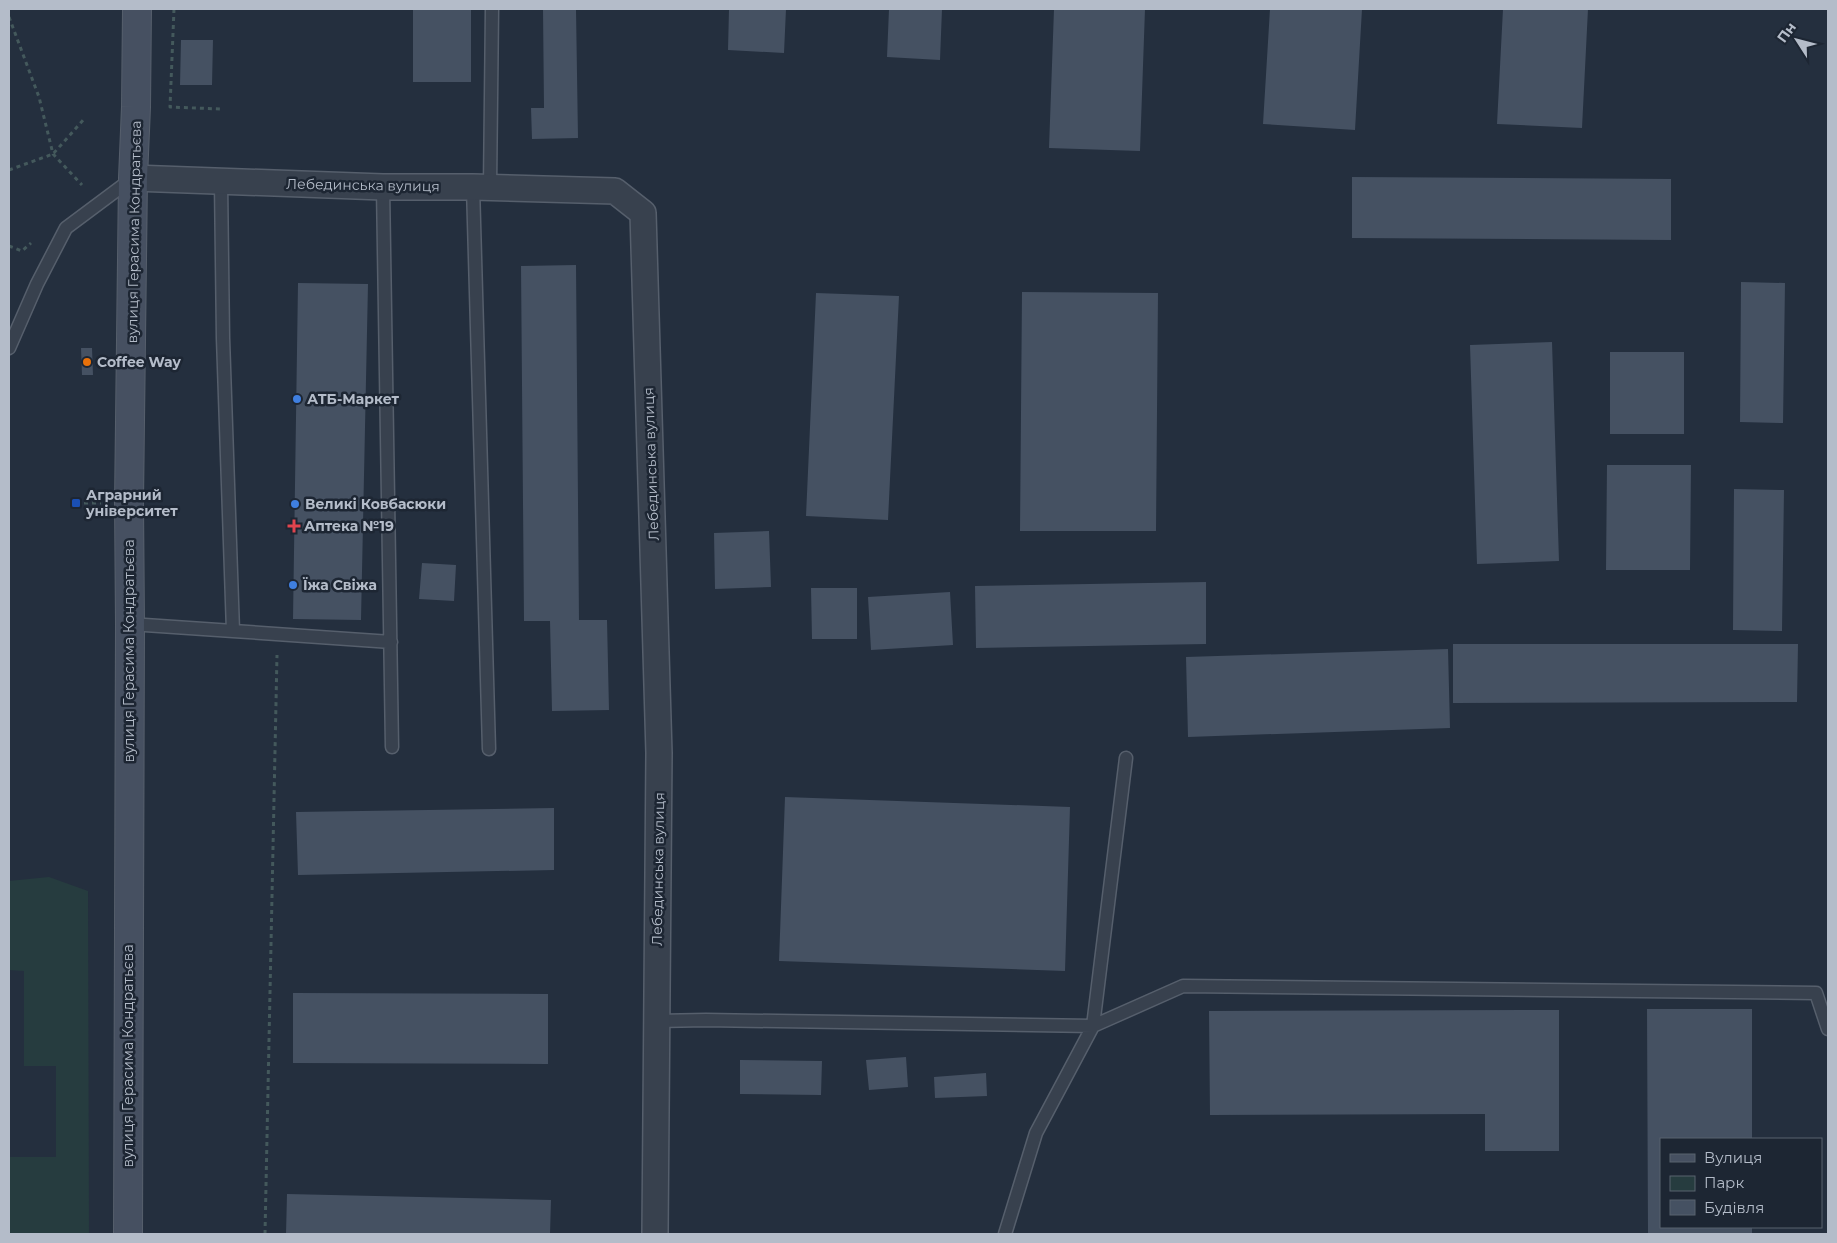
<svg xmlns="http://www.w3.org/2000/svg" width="1837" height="1243" font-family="Montserrat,sans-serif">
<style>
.green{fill:#263c3f}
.building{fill:#455162}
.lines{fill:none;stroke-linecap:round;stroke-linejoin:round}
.service-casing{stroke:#565f6c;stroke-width:15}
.minor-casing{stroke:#565f6c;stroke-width:28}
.secondary-casing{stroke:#565f6c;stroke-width:30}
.path{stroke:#44595c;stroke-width:3;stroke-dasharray:4 4;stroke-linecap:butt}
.service{stroke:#38414e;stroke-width:12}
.minor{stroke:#38414e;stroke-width:25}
.secondary{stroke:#465061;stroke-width:28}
.food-dot{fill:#e8710a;stroke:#1d2633;stroke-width:2}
.shop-dot{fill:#3f7fe0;stroke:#1d2633;stroke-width:2}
.transit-dot{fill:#1a4fb4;stroke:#1d2633;stroke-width:2}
.health-dot{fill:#e0444e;stroke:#1d2633;stroke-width:2}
.labels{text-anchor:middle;stroke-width:5;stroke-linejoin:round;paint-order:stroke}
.street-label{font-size:14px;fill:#b4bcc9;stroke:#1d2633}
.poi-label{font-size:14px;font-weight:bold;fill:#b4bcc9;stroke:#1d2633;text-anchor:start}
</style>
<rect width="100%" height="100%" fill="#242f3e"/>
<path class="green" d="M49,877L88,891L89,1234H9V1157H56V1066H24V971L9,970V881Z"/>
<path class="building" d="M413,9H471V82H413Z
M543,9H576L578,138L532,139L531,108H544Z
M729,9H786L784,53L728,50Z
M889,9H942L940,60L887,57Z
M1054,9H1145L1140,151L1049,148Z
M1270,9H1362L1355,130L1263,124Z
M1503,9H1588L1582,128L1497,124Z
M181,40H213L212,85H180Z
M1352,177L1671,179V240L1352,238Z
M576,265L579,620H607L609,710L552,711L550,621H524L521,266Z
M1741,282L1785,283L1783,423L1740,422Z
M298,283L368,284L361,620L293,619Z
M1022,292L1158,293L1156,531H1020Z
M816,293L899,296L888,520L806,516Z
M1552,342L1559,561L1477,564L1470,345Z
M81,348H92L93,375H82Z
M1610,352H1684V434H1610Z
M1607,465H1691L1690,570H1606Z
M1734,489L1784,490L1782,631L1733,630Z
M769,531L771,587L715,589L714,533Z
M422,563L456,565L454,601L419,599Z
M1206,582V644L976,648L975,586Z
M811,588H857V639H812Z
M950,592L953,645L871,650L868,597Z
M1453,644H1798L1797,702L1453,703Z
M1448,649L1450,728L1188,737L1186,657Z
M785,797L1070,807L1065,971L779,961Z
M554,808V870L298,875L296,812Z
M293,993L548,994V1064L293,1063Z
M1647,1009H1752V1139H1661V1227H1752V1234H1648Z
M1559,1010V1151H1485V1114L1210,1115L1209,1011Z
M906,1057L908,1087L869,1090L866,1060Z
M740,1060L822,1061L821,1095L740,1094Z
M986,1073L987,1096L935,1098L934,1077Z
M287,1194L551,1200L550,1234H286Z"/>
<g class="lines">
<defs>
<path id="service" d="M383,187L392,747
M473,187L489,749
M490,187L492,9
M9,348L37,284L66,228L133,178
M130,624L233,631L223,338L221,182
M233,631L391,642
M656,1021L706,1020L1093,1026L1183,986L1816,993L1828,1029
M1005,1234L1036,1133L1093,1026L1126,758"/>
<path id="minor" d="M133,178L383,187H473L615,191L643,213L659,753L655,1234"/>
<path id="secondary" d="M128,1234L130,624L129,503L133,178L136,107L137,9"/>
</defs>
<use href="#service" class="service-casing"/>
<use href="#minor" class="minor-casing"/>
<use href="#secondary" class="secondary-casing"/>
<path class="path" d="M174,9L170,107L220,109
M9,17L39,97L53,154L82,185
M9,170L53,154L84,119
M9,246L22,251L31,243
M76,503H101
M265,1234L277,655"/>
<use href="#service" class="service"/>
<use href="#minor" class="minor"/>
<use href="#secondary" class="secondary"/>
</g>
<circle class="food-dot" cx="87" cy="362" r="5"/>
<g class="shop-dot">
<circle cx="297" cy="399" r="5"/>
<circle cx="295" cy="504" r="5"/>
<circle cx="293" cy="585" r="5"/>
</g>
<rect class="transit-dot" x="71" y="498" width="10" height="10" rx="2.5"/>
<path class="health-dot" d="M291.5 518.5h5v5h5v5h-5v5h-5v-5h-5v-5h5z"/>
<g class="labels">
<g class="street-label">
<text transform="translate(363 185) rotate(1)" y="5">Лебединська вулиця</text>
<text transform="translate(134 232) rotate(-89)" y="5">вулиця Герасима Кондратьєва</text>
<text transform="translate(651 464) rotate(-92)" y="5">Лебединська вулиця</text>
<text transform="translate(129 651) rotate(-90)" y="5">вулиця Герасима Кондратьєва</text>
<text transform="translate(658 869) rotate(-89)" y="5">Лебединська вулиця</text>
<text transform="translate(128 1056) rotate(-90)" y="5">вулиця Герасима Кондратьєва</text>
</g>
<g class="poi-label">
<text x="97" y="367">Coffee Way</text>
<text x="307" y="404">АТБ-Маркет</text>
<text x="86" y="500">Аграрний<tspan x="86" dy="16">університет</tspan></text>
<text x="305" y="509">Великі Ковбасюки</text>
<text x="304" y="531">Аптека №19</text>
<text x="303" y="590">Їжа Свіжа</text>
</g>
</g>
<rect width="1837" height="1243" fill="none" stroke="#b4bcc9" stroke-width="20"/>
<rect x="1660" y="1138" width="162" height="90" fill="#1d2633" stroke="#59626f"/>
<rect x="1670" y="1154" width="25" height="8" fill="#465061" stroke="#59626f"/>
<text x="1704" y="1163" font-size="15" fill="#b4bcc9">Вулиця</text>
<rect x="1670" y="1176" width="25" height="15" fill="#263c3f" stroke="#59626f"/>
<text x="1704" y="1188" font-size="15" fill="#b4bcc9">Парк</text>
<rect x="1670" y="1200" width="25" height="15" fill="#455162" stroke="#59626f"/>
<text x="1704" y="1213" font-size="15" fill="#b4bcc9">Будівля</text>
<g transform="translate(1797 40) rotate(306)" stroke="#1d2633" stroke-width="4" paint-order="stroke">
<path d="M0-4L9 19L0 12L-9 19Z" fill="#b4bcc9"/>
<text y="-8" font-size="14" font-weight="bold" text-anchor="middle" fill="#b4bcc9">Пн</text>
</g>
</svg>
